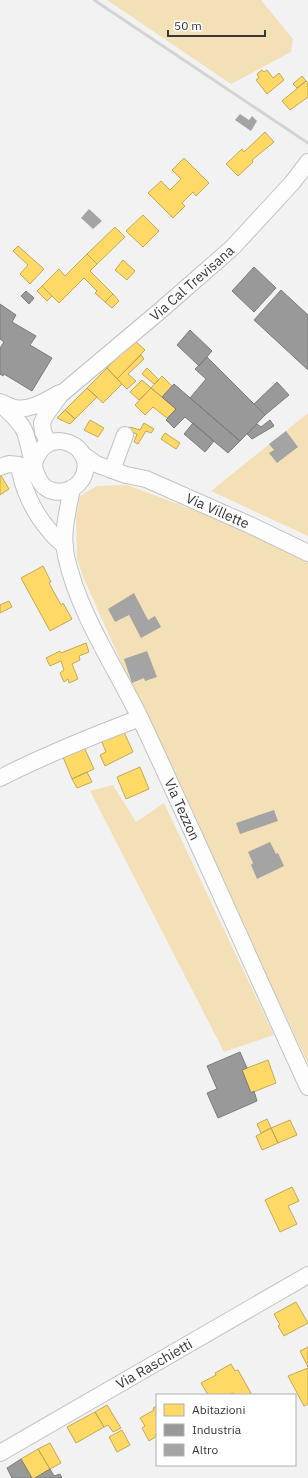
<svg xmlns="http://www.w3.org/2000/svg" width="308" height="1478" font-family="'IBM Plex Sans',sans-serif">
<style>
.green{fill:#f3e0b7}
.homes{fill:#ffd966;stroke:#c3a858}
.industry{fill:#999;stroke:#7c7c7c}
.building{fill:#a5a4a5}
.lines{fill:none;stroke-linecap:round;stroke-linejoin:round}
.minor-casing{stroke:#c3c2c3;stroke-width:18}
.minor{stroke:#fdfdfd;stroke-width:16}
.rail{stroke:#d3d3d3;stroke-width:3}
.labels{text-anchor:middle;stroke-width:4;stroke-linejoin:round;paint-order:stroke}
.street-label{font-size:14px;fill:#383738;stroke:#fff}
</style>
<rect width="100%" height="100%" fill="#f3f2f3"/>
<path class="green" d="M107,0H261L293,39L291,52L231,84Z
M308,413V536L211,491Z
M127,485L205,514L308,562V1063L168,767L84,579L77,559L76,518L80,496L97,486Z
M113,785L136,822L164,803L274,1035L224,1052L90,791Z"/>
<path class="homes" d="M262,70L264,72L267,70L273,78L279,73L284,80L267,94L256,80L259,78L257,74Z
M302,76L306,81L297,88L293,84Z
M306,81L308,83V97L290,110L282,101Z
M265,132L274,142L252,160L253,162L238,176L226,164L242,149L244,152Z
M184,158L209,183L196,196L193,192L182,203L185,206L173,218L148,193L161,181L170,190L181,179L172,170Z
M143,215L159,231L143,247L126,231Z
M115,227L125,237L97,264L87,254Z
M18,246L44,269L30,284L20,274L28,265L13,251Z
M87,254L97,264L90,271L113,294L105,302L95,293L97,291L84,278L59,303L42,286L59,269L65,276Z
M123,260L135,271L127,280L115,270Z
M42,286L52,296L47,301L37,291Z
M113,294L119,301L112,308L105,302Z
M134,340L145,350L117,379L107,368Z
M141,355L144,359L128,374L136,381L127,389L117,379Z
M107,368L122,384L103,403L87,388Z
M147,368L159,380L154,384L142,374Z
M162,376L172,386L162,397L151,388Z
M142,380L151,388L139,400L130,392Z
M87,388L97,397L75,419L65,410Z
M151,388L176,409L167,418L153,407L145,415L135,405Z
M65,410L75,419L70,424L57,418Z
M90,420L104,428L98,437L84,430Z
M144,423L154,429L151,433L146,431L138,444L134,442L137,434L129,431L130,427L140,430Z
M165,433L180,443L176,449L161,439Z
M0,474L9,489L0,495Z
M43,566L51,582L49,583L61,605L63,603L72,619L50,631L21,578Z
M9,601L12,607L0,613V605Z
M86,643L89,652L79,656L80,660L72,664L78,679L69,683L68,679L64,682L60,673L64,670L61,661L50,666L46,658L60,651L61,653Z
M123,730L133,752L105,766L100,755L106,752L101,740Z
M84,747L94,769L72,779L63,757Z
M140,767L149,789L126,799L117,777Z
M87,772L92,782L77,788L72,779Z
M268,1060L276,1083L251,1093L242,1070Z
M267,1119L271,1128L261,1133L257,1124Z
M290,1120L297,1135L278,1143L271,1128Z
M271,1128L278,1143L262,1150L256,1136Z
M292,1187L299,1201L288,1206L297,1224L280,1232L265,1200Z
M296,1302L308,1323L284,1336L278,1326L280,1325L274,1314Z
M308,1347V1367L300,1351Z
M231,1364L235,1371L238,1370L252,1395H234L233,1393L229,1395H208L201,1383L216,1375L215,1373Z
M308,1368V1404L304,1406L288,1376Z
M107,1405L121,1428L113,1432L108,1425L104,1427L95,1412Z
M157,1406V1436L149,1441L142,1428L145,1426L140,1418L154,1410L153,1408Z
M95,1412L104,1427L76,1443L67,1427Z
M122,1430L130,1445L117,1452L109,1437Z
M50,1443L61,1463L50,1469L38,1449Z
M38,1449L50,1469L35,1478H32L21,1459Z"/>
<path class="industry" d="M254,267L276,288L254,312L232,291Z
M281,290L308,315V370L254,320Z
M26,291L34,298L29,304L21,296Z
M0,304L16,315L12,322L36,336L30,345L52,358L32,391L4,374L3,376L0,374V348L4,342L0,339Z
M190,330L212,351L199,366L177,345Z
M207,357L265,415L240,441L190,398L206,379L195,369Z
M277,382L289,395L265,415L254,404Z
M174,384L240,441L228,453L185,417L174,428L166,420L176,409L162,397Z
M270,420L274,426L252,439L247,434L257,424L261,427Z
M193,423L214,441L205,452L184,434Z
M240,1052L247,1068L242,1070L251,1093L254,1091L257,1101L218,1118L207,1093L217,1089L207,1066Z
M21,1459L32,1478H12L7,1468Z
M50,1469L54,1476L60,1474L62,1478H35Z"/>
<path class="building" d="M240,114L249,120L252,116L257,121L251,131L235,120Z
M89,209L102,221L93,229L81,218Z
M286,431L298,447L277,463L269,453L274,450L269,444Z
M134,593L148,620L155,616L161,627L141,638L129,615L115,622L108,609Z
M147,651L157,677L145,681L144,678L132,683L124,659Z
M274,810L278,821L240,834L236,823Z
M270,842L276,854L278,853L284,866L257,879L251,865L253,863L248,852Z"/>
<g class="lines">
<defs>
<g id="minor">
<path d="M0,402C5,404 10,407 15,408C30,411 47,400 60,393"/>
<path d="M0,403C8,411 19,420 24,430C34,451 30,498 65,491C72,490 78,485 82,479C100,446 45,421 34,464"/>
<path id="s1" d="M49,443L43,432L42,423L45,416L60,395L161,310L232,248L292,183L308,162"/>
<path id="s2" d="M82,454L96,464L126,475L146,479L250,525L308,553"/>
<path d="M0,467L9,464L19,465C22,488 34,513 49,530C53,536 59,541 65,546"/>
<path d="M112,470L125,435"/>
<path id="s3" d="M72,488C68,511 61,534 66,556C79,615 115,666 141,720C198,842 252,965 308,1087"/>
<path d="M0,778C45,755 92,736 140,718"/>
<path id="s4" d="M0,1453L308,1275"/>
</g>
</defs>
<use href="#minor" class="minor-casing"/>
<use href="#minor" class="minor"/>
<path class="rail" d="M94,0L308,143"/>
</g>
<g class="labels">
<g class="street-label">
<text dy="5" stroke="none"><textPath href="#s1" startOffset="228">Via Cal Trevisana</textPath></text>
<text dy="5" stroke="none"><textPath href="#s2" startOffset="148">Via Villette</textPath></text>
<text dy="5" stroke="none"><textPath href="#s3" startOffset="348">Via Tezzon</textPath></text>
<text dy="5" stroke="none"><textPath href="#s4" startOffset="178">Via Raschietti</textPath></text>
</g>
</g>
<rect x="156" y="1394" width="140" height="72" fill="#ffffff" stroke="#afafaf"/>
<rect x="164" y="1404" width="20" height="12" fill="#ffd966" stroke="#afafaf"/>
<text x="192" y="1414" font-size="12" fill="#383738">Abitazioni</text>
<rect x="164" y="1424" width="20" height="12" fill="#999999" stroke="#afafaf"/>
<text x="192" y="1434" font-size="12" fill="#383738">Industria</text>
<rect x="164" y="1444" width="20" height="12" fill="#a5a4a5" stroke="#afafaf"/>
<text x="192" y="1454" font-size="12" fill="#383738">Altro</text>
<path d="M168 30v6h97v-6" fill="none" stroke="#383738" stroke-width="2"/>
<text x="174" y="30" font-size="12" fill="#383738" stroke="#ffffff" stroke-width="3" paint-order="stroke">50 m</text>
</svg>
